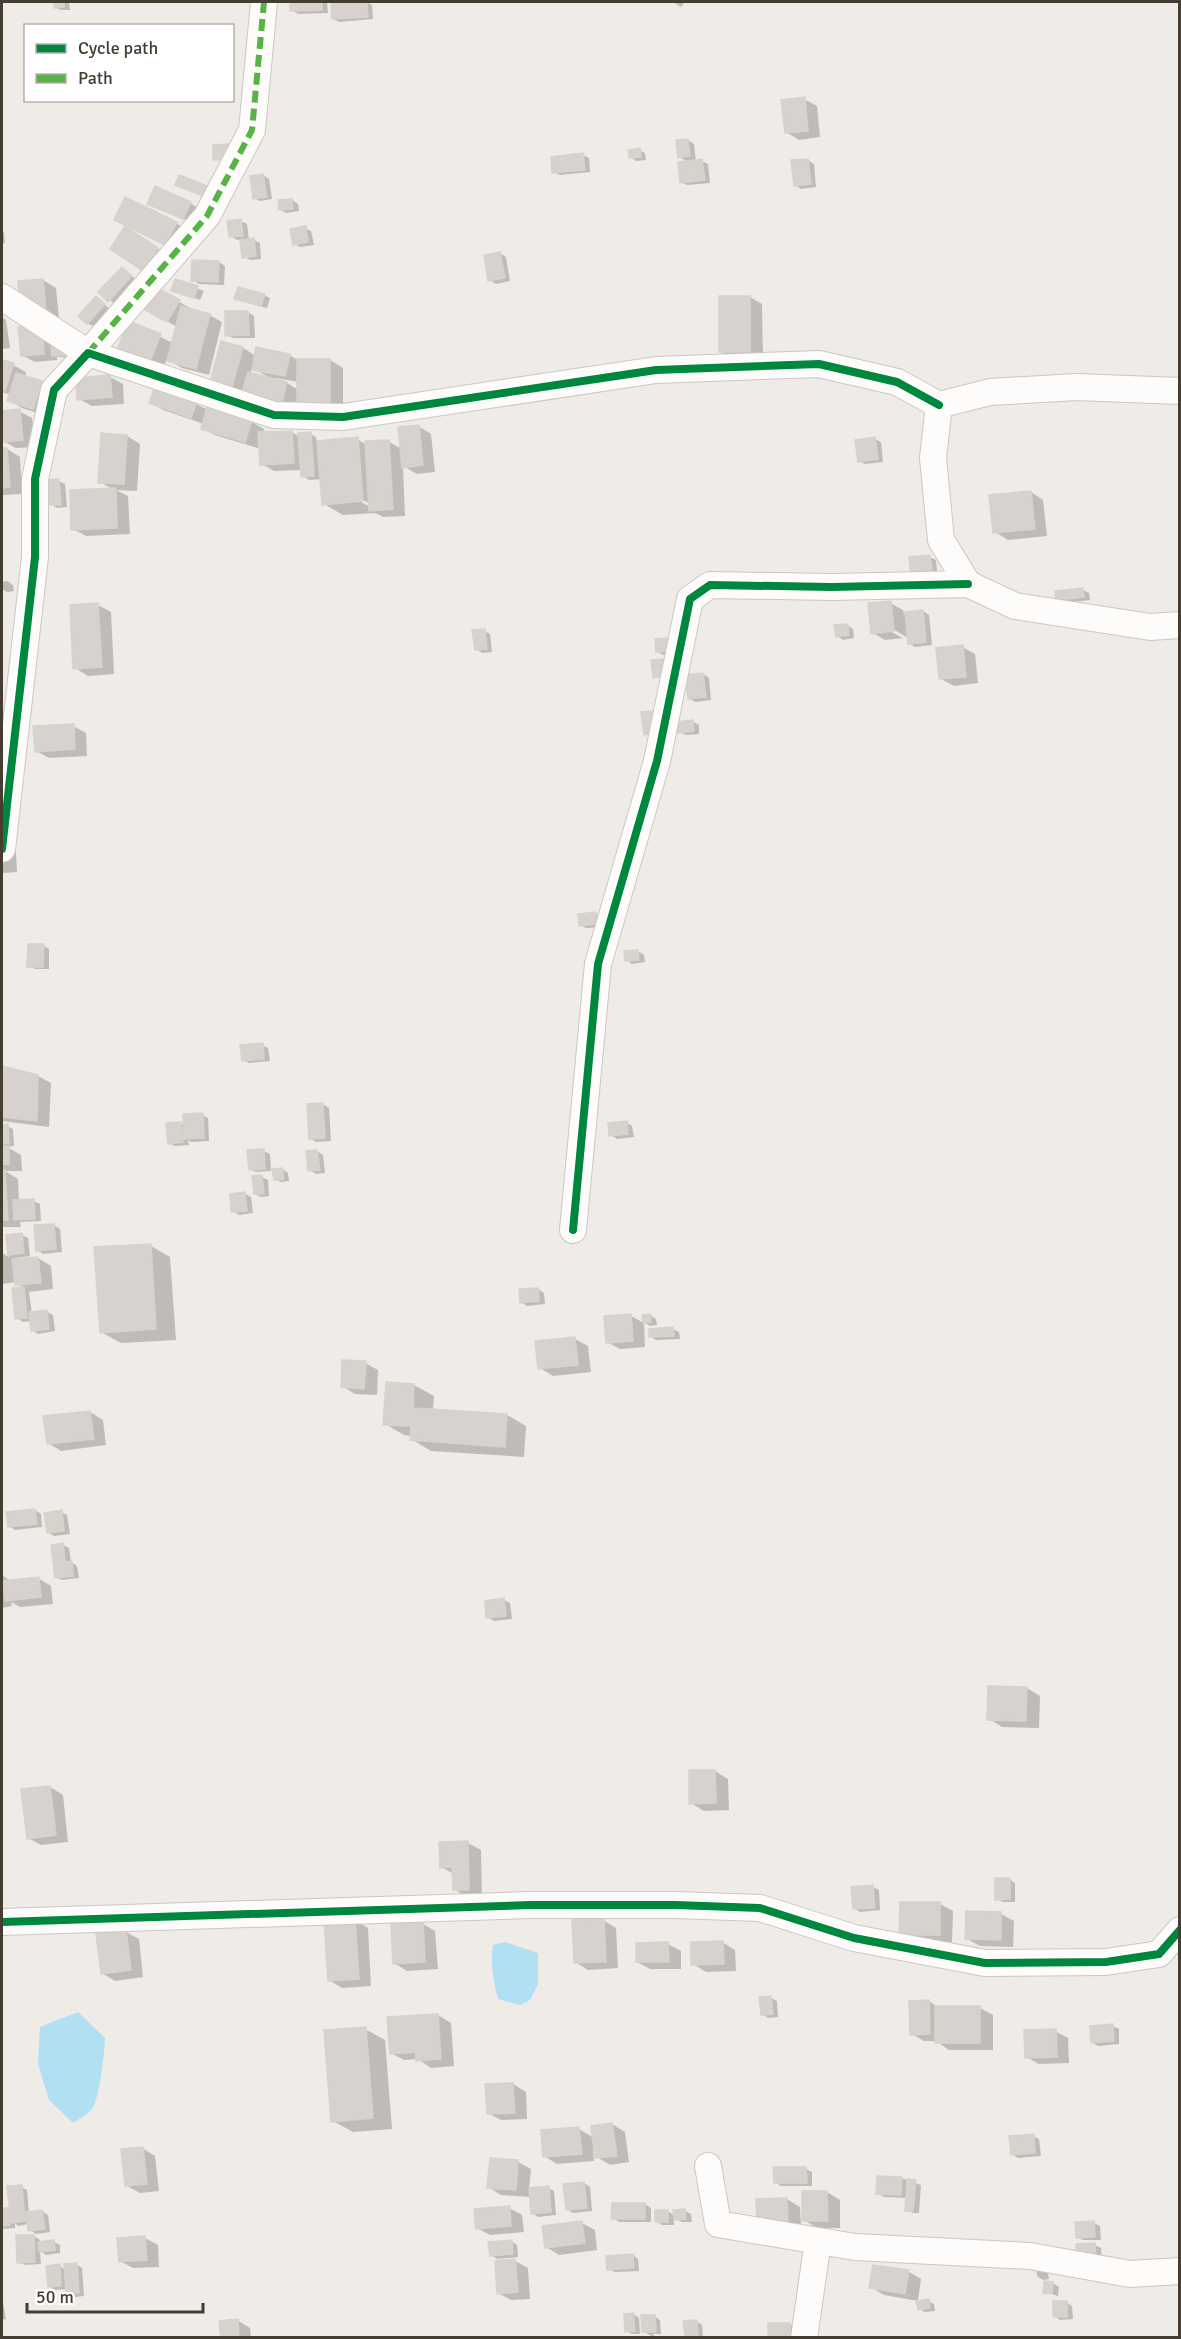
<svg xmlns="http://www.w3.org/2000/svg" width="1181" height="2339" font-family="Signika,sans-serif">
<style>
.water{fill:#b1e0f3}
.shadow{fill:#0003;fill-rule:evenodd}
.building{fill:#d7d2cd;stroke:#d8d2cc;stroke-width:1.5}
.lines{fill:none;stroke-linecap:round;stroke-linejoin:round}
.street-casing{stroke:#cbc7c2;stroke-width:28}
.street{stroke:#fdfcfb;stroke-width:26}
.quiet{stroke:#57b346;stroke-width:6;stroke-dasharray:12 6;stroke-linecap:butt}
.cycleway-casing{stroke:#fff;stroke-width:11}
.cycleway{stroke:#00873e;stroke-width:8}
</style>
<rect width="100%" height="100%" fill="#efebe6"/>
<path class="water" d="M505,1942L538,1953V1984L530,2000L520,2005L498,1999C493,1981 490,1963 493,1945Z
M78,2012L105,2038C105,2050 99,2101 92,2109C88,2114 79,2119 73,2123L49,2100L38,2064L40,2027Z"/>
<path class="shadow" d="M55,2H69L70,10H61L55,7Z
M291,2H327L328,13L298,14L292,10Z
M366,2L372,5L373,19L339,22L333,19L332,4Z
M673,2H685L681,7Z
M804,99L817,106L820,137L799,140L786,132Z
M688,140L694,144L696,162L702,161L708,164L710,183L687,185L681,182L689,162L679,157Z
M639,150L645,153L646,160L636,161L631,157Z
M583,155L589,158L590,172L560,175L554,172Z
M808,160L814,164L816,187L801,189L795,185Z
M263,175L269,179L272,199L260,201L254,198Z
M292,200L298,204L299,211L286,213L280,209Z
M149,203H190L203,211L197,225Z
M241,221L247,224L249,240H254L260,243L261,259L250,260L244,257L242,239L237,240L231,236Z
M176,223L189,231L179,251L129,227Z
M305,228L311,231L314,245L300,247L294,244Z
M2,231L4,232L5,243L2,244Z
M138,236L170,257L144,269Z
M500,253L506,257L510,281L496,284L490,280Z
M219,262L225,266L224,285L199,284L193,280Z
M122,269L137,280L115,304L100,292Z
M43,280L56,288L59,318L35,320Z
M176,281L204,291L200,300L173,290Z
M156,289L192,309L191,310L209,315L222,322L209,375L182,368L167,359L161,373L130,361V323L173,343L177,327L145,308Z
M264,295L270,298L267,308L236,299Z
M750,297L762,304L763,359H733L720,351Z
M96,298L110,309L93,326L87,323Z
M248,312L254,316L255,338H233L227,335Z
M2,317L6,320L10,348L2,349Z
M20,328L74,338L75,358L57,357V360L35,362L22,355Z
M223,343L243,348L256,356L289,355L298,360H330L343,368V411H311L297,403L294,412L224,392ZM252,368L270,378L250,374ZM275,378L299,382V390L287,383L275,380Z
M2,361L13,365L26,372L25,377L41,383L54,390L46,416L22,408L9,400L11,395L2,392Z
M110,377L123,384L124,404L92,406L79,399Z
M150,402L196,404L208,410V409L252,422L264,429L263,433L292,432L299,437L310,434L316,437L317,443L357,439L367,445V443L389,442L402,449L418,426L431,434L435,472L417,474L403,466L405,516L383,517L375,513L343,515L324,504L322,479L309,480L303,476L302,470L274,471L262,464L261,449L215,435L202,428L204,424L163,410ZM357,496L370,504V507L356,499Z
M19,411L32,418L35,447L16,448L3,441L2,412Z
M127,436L140,444L137,491L116,490L128,496L130,534L86,536L73,529L112,489L100,482Z
M875,439L881,442L883,462L865,464L859,461Z
M7,449L20,457L22,494L2,495V450Z
M59,481L65,484L67,507L57,508L51,504Z
M1031,492L1043,500L1047,536L1008,540L995,532Z
M930,557L936,560L938,582L919,584Z
M7,581L13,585L14,591L7,592L2,589V582Z
M1083,590L1089,593L1090,600L1063,603L1057,599Z
M890,603L903,610L904,614L923,611L929,615L932,645L915,647L909,643L908,638L888,626L886,629L903,638L885,640L873,633Z
M98,605L111,612L114,674L88,676L75,668Z
M847,625L853,629L854,638L843,640L837,636Z
M484,631L490,634L492,652L482,653L476,649Z
M667,640L673,643L674,654L663,655L657,651Z
M962,647L975,654L978,683L954,686L941,679Z
M703,674L709,678L711,700L695,702L689,698Z
M693,722L699,725V734L686,735L680,732Z
M73,726L86,733L87,756L49,758L36,751Z
M2,825L15,832L17,872L2,873Z
M596,914L602,917L603,927L586,928L580,925Z
M43,945L49,949V969H35L29,966Z
M638,951L644,955L645,962L632,964L627,960Z
M262,1045L268,1048L270,1061L249,1063L243,1060Z
M2,1068L38,1076L51,1083L49,1127L2,1121Z
M323,1104L329,1108L331,1141L316,1142L310,1138Z
M202,1115L208,1118L209,1141L191,1142L188,1140L189,1145L175,1146L169,1143L181,1123L185,1125Z
M626,1122L632,1126L634,1137L617,1139L611,1135Z
M2,1126H7L13,1129L14,1146L7,1147L21,1155L22,1171H5L18,1179L19,1202L34,1201L40,1204L41,1221L20,1222L21,1227H2Z
M264,1151L270,1154L271,1171L256,1172L250,1169Z
M317,1151L323,1155L325,1173L316,1174L310,1170Z
M282,1169L288,1173L289,1181L281,1182L275,1179Z
M262,1177L268,1180L269,1196L261,1197L255,1194Z
M245,1194L251,1197L253,1213L239,1215L233,1211Z
M54,1225L60,1229L62,1252L43,1254L37,1250Z
M22,1235L28,1238L30,1256L15,1258V1261L38,1258L51,1266L53,1289L29,1292L32,1314L47,1312L53,1315L55,1331L38,1334L32,1330L31,1321L23,1322L17,1318L23,1288L16,1282L2,1284V1253L9,1257L7,1236Z
M151,1246L170,1257L176,1340L121,1343L101,1332Z
M538,1289L544,1293L545,1304L527,1306L521,1302Z
M650,1315L656,1319L657,1325L650,1326L644,1322Z
M631,1316L644,1323L645,1347L620,1349L607,1342Z
M673,1329L679,1332L680,1339L656,1340L650,1336Z
M575,1339L588,1346L591,1372L553,1376L540,1368Z
M365,1363L378,1370L377,1395L355,1394L342,1386Z
M414,1385L434,1396L433,1410L507,1415L526,1426L524,1457L431,1451L411,1439V1436L404,1435L385,1424Z
M90,1412L103,1420L106,1445L61,1451L48,1443Z
M35,1510L41,1514L42,1527L15,1530L9,1526Z
M61,1512L67,1515L70,1534L54,1536L48,1532Z
M63,1545L69,1548L71,1562L77,1566L79,1578L62,1580L56,1577Z
M2,1575L8,1579L9,1582L38,1578L51,1586L53,1604L20,1607L11,1602L12,1606L2,1608Z
M504,1600L510,1603L512,1619L494,1621L488,1617Z
M1027,1688L1040,1696L1039,1728L1002,1727L989,1719Z
M715,1771L728,1779L729,1810L704,1811L691,1803Z
M50,1787L63,1795L68,1842L41,1845L28,1838Z
M468,1843L481,1850L482,1897H467L454,1889V1874L441,1867Z
M1009,1879L1015,1883V1902H1003L997,1899Z
M873,1887L879,1890L880,1910L860,1912L854,1908Z
M940,1904L953,1911L952,1942L914,1941L901,1934Z
M1001,1914L1014,1921L1013,1947L980,1946L967,1939Z
M355,1920L368,1928L371,1986L342,1988L329,1980Z
M603,1920L616,1928L618,1968L588,1970L575,1962Z
M423,1924L435,1931L438,1969L407,1971L394,1963Z
M126,1932L139,1939L143,1977L115,1981L102,1973Z
M722,1942L735,1950L736,1971L706,1972L693,1964Z
M668,1944L681,1951V1969H650L637,1962Z
M771,1998L777,2001L778,2017L768,2018L762,2014Z
M929,2001L939,2008H980L993,2015V2050H949L936,2041H924L912,2034Z
M438,2015L451,2023L454,2066L431,2068L418,2059L404,2060L391,2053Z
M1113,2026L1119,2029V2044L1098,2046L1092,2042Z
M365,2029L385,2040L392,2129L353,2132L333,2121Z
M1055,2031L1068,2038L1069,2063L1039,2064L1026,2057Z
M513,2084L526,2092L527,2119L501,2120L488,2113Z
M612,2124L625,2132L629,2162L610,2165L597,2157L596,2150L593,2151L594,2161L557,2164L544,2156L579,2129L594,2138Z
M1033,2136L1039,2139L1041,2156L1018,2158L1012,2154Z
M142,2148L155,2156L159,2191L140,2193L127,2186Z
M491,2159L518,2162L531,2169L529,2189L548,2188L554,2191L556,2215L538,2217L532,2213L531,2197L501,2195L488,2187Z
M806,2169L812,2172V2186H781L775,2182Z
M901,2178L921,2185L919,2213H913L907,2210L908,2198L884,2197L878,2194Z
M584,2183L590,2187L592,2211L573,2213L567,2209Z
M21,2187L27,2190L29,2213L42,2211L48,2215L50,2232L36,2234L30,2230L29,2224L18,2226L15,2223V2228L2,2229V2210L11,2211Z
M827,2192L840,2200V2228H817L804,2220V2193Z
M787,2199L800,2207L801,2229L772,2230Z
M645,2204L651,2208V2222H619L613,2218Z
M509,2208L522,2215L524,2232L490,2235L477,2228Z
M668,2211L675,2216L685,2211L691,2214L692,2222H682L674,2218V2225H662L656,2221Z
M582,2223L595,2230L597,2250L559,2255L546,2247Z
M1094,2223L1100,2226L1101,2240H1083L1077,2237Z
M34,2236L40,2240V2243L54,2242L60,2245V2253L46,2255L40,2251L41,2264L25,2265L19,2262Z
M145,2238L158,2245L159,2267L133,2268L120,2261Z
M511,2241L517,2245L518,2257L497,2259L491,2255Z
M1095,2245L1101,2248L1102,2264L1077,2246Z
M633,2255L638,2259L639,2271L615,2272L609,2269Z
M515,2261L528,2268L530,2299L511,2300L498,2293Z
M76,2264L82,2268L84,2296L74,2297L68,2293L67,2289L55,2290L49,2286L59,2266L66,2270Z
M1036,2266L1047,2269L1049,2279L1043,2280L1037,2276Z
M909,2272L921,2279L918,2301L884,2295L871,2287Z
M1053,2283L1059,2287L1058,2296L1045,2292Z
M2,2296L6,2319L2,2320Z
M928,2301L934,2304L935,2311L925,2312L919,2309Z
M1066,2302L1072,2306L1073,2319L1060,2320L1054,2316Z
M633,2314L639,2318L640,2334H632L626,2331Z
M654,2316L660,2320L661,2334H652L658,2338H648L653,2337L643,2331Z
M237,2320L250,2328L251,2338H222Z
M696,2321L702,2325L703,2338H689L686,2336Z
M790,2324L796,2328V2338H770Z"/>
<path class="building" d="M54,2H64V7L54,8Z
M290,2H322V10L290,11Z
M331,2H367L368,17L332,19Z
M805,97L808,131L785,133L781,100Z
M688,139L690,156L678,158L676,140Z
M229,144L230,159L213,160V145Z
M640,148L641,157L629,158L628,150Z
M583,153L585,170L552,173L551,157Z
M702,159L705,180L680,183L678,162Z
M808,159L811,184L794,186L791,160Z
M263,174L267,197L253,199L250,176Z
M179,175L212,188L208,198L175,185Z
M155,186L191,202L183,219L147,204Z
M125,197L177,222L165,245L114,220Z
M292,199L293,209L279,210L278,200Z
M241,219L243,236L229,237L227,221Z
M125,226L158,248L143,271L110,249Z
M306,226L308,242L293,245L290,229Z
M254,238L256,256L242,258L240,240Z
M500,252L505,278L488,281L484,255Z
M192,260L219,261L218,282L191,281Z
M122,267L132,276L108,302L98,292Z
M43,279L46,311L20,313L18,281Z
M175,279L198,286L194,298L171,291Z
M155,287L180,300L167,322L143,309Z
M238,287L265,294L261,306L234,299Z
M96,296L105,304L87,324L78,316Z
M719,296H750V352H719Z
M181,306L210,314L196,369L167,361Z
M225,311H248L249,335L225,336Z
M129,321L161,334L148,367L115,354Z
M42,325L44,354L21,356L18,327Z
M50,334L70,355L52,356Z
M221,341L243,347L231,391L209,385Z
M256,347L290,354L285,376L252,370Z
M297,359H330V405H297Z
M2,360L14,363L5,391L2,390Z
M248,372L287,382L281,406L241,396Z
M16,373L42,381L33,409L7,401Z
M110,375L112,397L77,400L76,378Z
M154,388L197,402L191,418L149,403Z
M207,407L252,420L245,442L201,429Z
M20,409L23,440L2,442V411Z
M419,425L423,465L402,468L398,427Z
M292,431L294,463L260,465L258,432Z
M311,432L314,476L301,477L298,433Z
M101,433L127,435L124,484L98,483Z
M358,437L363,501L322,505L317,441Z
M875,437L878,459L858,462L855,440Z
M389,440L393,509L369,511L365,441Z
M2,448H7L10,487L2,488Z
M59,479L61,505H50L48,480Z
M116,488L117,528L71,530L70,490Z
M1031,491L1035,529L993,533L989,495Z
M930,555L933,579L912,582L909,557Z
M1083,588L1084,597L1056,600L1055,591Z
M891,601L894,631L871,634L868,603Z
M98,603L102,667L73,669L70,605Z
M923,610L926,642L908,644L905,612Z
M848,624L849,635L836,637L834,625Z
M485,629L487,649L475,650L472,630Z
M667,638L669,651L656,652L655,639Z
M963,645L966,677L939,679L936,648Z
M663,659L665,676L653,678L651,660Z
M703,673L706,697L688,699L685,675Z
M654,711L656,733L644,735L641,712Z
M693,720L694,731L678,733L677,722Z
M74,724L75,749L35,752L33,726Z
M596,912L597,924L579,926L578,914Z
M28,944H44L43,967H27Z
M638,950L639,960L625,961L624,951Z
M263,1043L264,1059L242,1061L240,1045Z
M2,1066L38,1075L37,1121L2,1117Z
M323,1103L325,1138L309,1139L307,1104Z
M203,1113L204,1138L184,1139L183,1114Z
M627,1121L628,1134L609,1136L608,1123Z
M181,1122L183,1142L168,1144L166,1123Z
M8,1124L9,1143L2,1144V1125Z
M2,1146H9V1164L2,1165Z
M264,1149L265,1169L249,1170L247,1150Z
M317,1150L320,1170L308,1171L306,1151Z
M282,1168L284,1179L274,1180L272,1169Z
M2,1170H5L8,1220H2Z
M262,1175L264,1194H254L252,1176Z
M245,1192L247,1211L231,1212L230,1194Z
M34,1199L35,1219L14,1220L13,1200Z
M54,1224L56,1249L36,1251L34,1225Z
M22,1233L24,1253L8,1255L6,1235Z
M151,1244L156,1329L100,1333L94,1247Z
M38,1257L41,1283L15,1285L12,1259Z
M24,1287L27,1318L15,1319L12,1288Z
M538,1288L539,1301L520,1303L519,1289Z
M47,1310L49,1329L31,1331L29,1312Z
M631,1314L633,1341L606,1343L604,1316Z
M650,1314L651,1322L643,1323L642,1315Z
M673,1327L674,1336L649,1337V1329Z
M575,1337L578,1365L538,1369L535,1341Z
M342,1360L366,1361L364,1389L341,1387Z
M386,1382L414,1384L413,1408L507,1414L505,1447L410,1440L411,1426L383,1425Z
M90,1411L94,1439L47,1444L43,1416Z
M35,1509L37,1524L8,1527L6,1512Z
M62,1510L64,1531L47,1533L44,1513Z
M63,1543L65,1562L72,1561L73,1576L55,1578L51,1545Z
M39,1577L41,1597L5,1601L3,1581Z
M504,1598L506,1616L486,1618L485,1601Z
M988,1686L1027,1687L1026,1721L987,1720Z
M689,1770H715L716,1803L689,1804Z
M50,1786L56,1835L27,1839L21,1789Z
M468,1841L469,1890H453L452,1867L440,1868L439,1842Z
M995,1878H1010V1899L995,1900Z
M873,1885L875,1908L853,1909L851,1887Z
M900,1902H940V1935H899Z
M966,1911L1001,1912V1940L965,1939Z
M355,1919L359,1979L328,1981L324,1921Z
M604,1919L606,1962L574,1963L572,1920Z
M423,1922L425,1962L393,1964L391,1924Z
M126,1930L131,1970L101,1974L96,1934Z
M723,1941L724,1964L691,1965V1942Z
M668,1942L669,1962H636V1943Z
M771,1996L773,2014L761,2015L759,1997Z
M929,2000L930,2034L910,2035L909,2001Z
M935,2006H980V2043H935Z
M438,2014L441,2059L416,2061L415,2052L390,2054L387,2017Z
M1113,2024L1114,2041L1091,2043L1090,2026Z
M366,2027L373,2118L331,2122L324,2030Z
M1056,2029L1057,2057L1025,2058L1024,2030Z
M513,2083L515,2113L487,2114L485,2084Z
M612,2123L617,2156L595,2158L591,2126Z
M579,2127L582,2154L543,2157L541,2130Z
M1034,2134L1035,2153L1011,2155L1009,2136Z
M143,2147L147,2184L125,2186L121,2149Z
M490,2158L518,2160L516,2190L487,2188Z
M773,2167H806L807,2183H774Z
M877,2176L902,2177L901,2195L876,2194Z
M907,2179L916,2180L913,2211H905Z
M584,2182L587,2208L566,2210L563,2184Z
M22,2185L25,2221L11,2223L7,2186Z
M549,2186L551,2212L531,2214L529,2188Z
M802,2191H827L828,2221H802Z
M787,2198L788,2223L757,2224L756,2199Z
M612,2203H645V2219H611Z
M510,2206L511,2226L476,2229L474,2209Z
M2,2208H8L10,2225L2,2226Z
M685,2209L686,2219L674,2220L673,2210Z
M42,2210L45,2229L28,2231L26,2212Z
M655,2210H668V2222H655Z
M582,2221L585,2243L545,2248L542,2226Z
M1094,2221L1095,2237L1076,2238L1075,2222Z
M16,2235H34L35,2262L17,2263Z
M145,2236L147,2260L119,2262L117,2238Z
M54,2240L55,2250L39,2252L38,2242Z
M512,2240L513,2254L490,2256L488,2242Z
M1095,2243L1096,2261L1077,2262L1076,2244Z
M633,2254L634,2268L607,2270L606,2256Z
M515,2259L518,2292L497,2294L495,2261Z
M77,2263L79,2293L66,2294L64,2264Z
M60,2264L61,2286L48,2287L46,2266Z
M873,2265L909,2270L905,2294L869,2288Z
M1044,2281L1053,2282L1052,2294L1043,2293Z
M929,2299L930,2308L918,2310L916,2301Z
M1053,2301H1067V2317H1053Z
M633,2313L635,2331L625,2332L624,2314Z
M641,2315H655L656,2332H642Z
M238,2319L239,2338H221L219,2321Z
M697,2320L698,2336L685,2337L683,2321Z
M768,2323H790V2338H768Z"/>
<g class="lines">
<defs>
<path id="street" d="M2,297L88,353L207,216L252,130L264,2
M1180,391L1076,387L990,392L939,405L933,458L941,540L968,584L1015,606L1150,627L1180,625
M2,849L35,557V479L54,390L88,353L274,415L343,417L656,370L819,364L897,382L939,405
M573,1230L598,964L657,761L690,599L710,585L832,587L968,584
M2,1922L530,1905H676L760,1908L854,1938L985,1963L1106,1962L1159,1954L1180,1930
M708,2166L718,2224L855,2247L1030,2256L1130,2274L1180,2271
M804,2338L818,2241"/>
</defs>
<use href="#street" class="street-casing"/>
<use href="#street" class="street"/>
<path class="quiet" d="M88,353L207,216L252,130L264,2"/>
<defs>
<path id="cycleway" d="M2,849L35,557V479L54,390L88,353L274,415L343,417L656,370L819,364L897,382L939,405
M573,1230L598,964L657,761L690,599L710,585L832,587L968,584
M2,1922L530,1905H676L760,1908L854,1938L985,1963L1106,1962L1159,1954L1180,1930"/>
</defs>
<use href="#cycleway" class="cycleway-casing"/>
<use href="#cycleway" class="cycleway"/>
</g>
<rect width="1181" height="2339" fill="none" stroke="#453c32" stroke-width="6"/>
<rect x="24" y="24" width="210" height="78" fill="#ffffff" stroke="#b5b1ad" stroke-width="1.5"/>
<rect x="36" y="44" width="30" height="9" fill="#00873e" stroke="#b5b1ad" stroke-width="1.5"/>
<text x="78" y="54" font-size="18" fill="#453c32">Cycle path</text>
<rect x="36" y="74" width="30" height="9" fill="#57b346" stroke="#b5b1ad" stroke-width="1.5"/>
<text x="78" y="84" font-size="18" fill="#453c32">Path</text>
<path d="M27 2303v9h176v-9" fill="none" stroke="#453c32" stroke-width="3"/>
<text x="36" y="2303" font-size="18" fill="#453c32" stroke="#ffffff" stroke-width="4.5" paint-order="stroke">50 m</text>
</svg>
